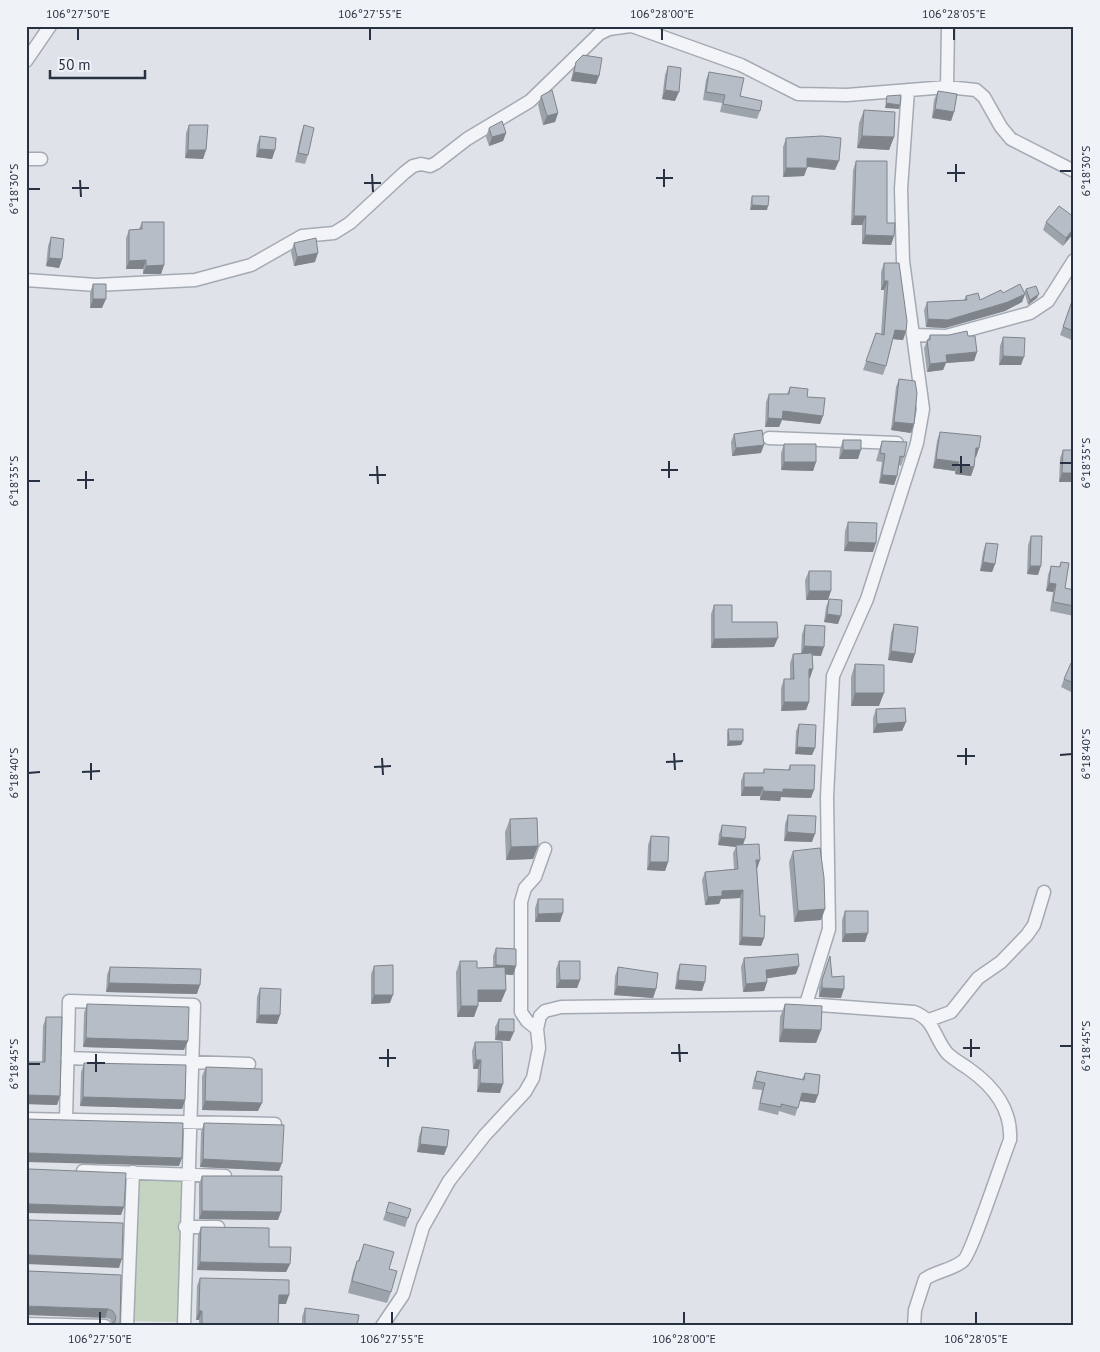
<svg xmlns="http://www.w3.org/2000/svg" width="1100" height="1352" font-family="'PT Sans',sans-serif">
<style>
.green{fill:#c5d4c0}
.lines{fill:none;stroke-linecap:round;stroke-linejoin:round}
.minor-casing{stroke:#a4aab4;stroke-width:15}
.minor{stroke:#f2f4f7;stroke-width:12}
.wall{fill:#9da3ab}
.shaded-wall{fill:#7f848b}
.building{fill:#b6bdc7;stroke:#7f848b}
.ticks{fill:none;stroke:#273142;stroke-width:2}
.neatline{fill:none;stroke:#273142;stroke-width:2}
.ticks-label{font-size:12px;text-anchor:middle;fill:#273142}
</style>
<rect width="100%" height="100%" fill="#dfe3e9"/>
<path class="green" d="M136,1178L182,1179L178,1322L132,1321Z"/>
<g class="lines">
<defs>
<path id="minor" d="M632,26L741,65L798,94L847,95L947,87L976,90L984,97L1001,127L1011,139L1074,171
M26,61L50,26
M947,87L948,26
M908,90L901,189L903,261L913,335
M26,159H41
M26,280L96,285L195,280L251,265L302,236L334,233L350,223L404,173L413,166L421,164L430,166L436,163L467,139L530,101L599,34L609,29L630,26
M769,438L897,443
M806,1004L914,1012C934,1019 934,1037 947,1053C953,1059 962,1064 969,1069C993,1086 1012,1109 1010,1140C1003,1157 971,1255 963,1261C952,1270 937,1271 925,1279L915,1310L914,1326
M929,1020L951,1012L978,978L1001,962L1027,935L1034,925L1044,892
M537,1029L527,1021L521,1012V902L525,888L535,877L545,849
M67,1058L249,1064
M26,1119L275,1124
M66,1119L69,1001L194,1005L184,1326
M83,1171L225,1176
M185,1227H218
M26,1324L105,1326
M127,1326L133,1172
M382,1326L403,1295L423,1227L449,1181L485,1135L525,1092L533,1078L539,1048L537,1029L540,1016L545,1011L561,1007L806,1004L829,929L827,797L833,676L867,599L917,443L923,409L913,335L946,336L1030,313L1048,301L1074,260"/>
</defs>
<use href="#minor" class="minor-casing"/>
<use href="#minor" class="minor"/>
</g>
<path class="wall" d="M576,62L599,76L596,84L571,81L573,71Z
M668,66L675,101L662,99L665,75Z
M709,72L760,111L757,119L720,112L722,103L703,100L706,80Z
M938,91L954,112L951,121L932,118L934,100Z
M541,96L558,113L555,122L543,125L538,105Z
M864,110L894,137L889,150L857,148L859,123Z
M189,125L206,150L203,159L185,158L186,133Z
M304,125L308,155L305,164L295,162L301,134Z
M489,128L506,133L503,141L489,146L486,137Z
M260,136L275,150L272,159L256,157L257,145Z
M786,138L835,170L807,167L804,176L783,177V147Z
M856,161L894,236L891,245L862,244V225H851L853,170Z
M752,196L767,210H750L751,200Z
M1074,217L1063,246L1043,230L1046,222Z
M142,222L164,265L161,274H143V269H126V238L129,230L139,229Z
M51,237L62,259L59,268L46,266L48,246Z
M294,243L315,262L294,266L291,252Z
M884,263L906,331L903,340L893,339L886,366L883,375L863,370L876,333L881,334L884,290H881V272Z
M93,284L102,308H90V293Z
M1026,289L1037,298L1028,305L1025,294L1022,302L1005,311L945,328L926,327L924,310L927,302L964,300L966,296L980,300L1003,293H1024Z
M1072,301L1074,302V341L1060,335Z
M930,335L968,336L977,352L974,361L946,363L943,370L927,372L924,348Z
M1003,337L1021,365H999L1000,346Z
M899,379L914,424L911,433L891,430L896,387Z
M790,387L807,397L823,416L820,424L782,420L779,427H765L766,402L769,394H787Z
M940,432L979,448L976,457H975L974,467L971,476L955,474V471L933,468L937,441Z
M734,434L761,453L732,456L731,442Z
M843,440L858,459H839L840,449Z
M882,441L904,457L901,466L899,465L897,476L894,485L879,483L882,462L876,461L879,450Z
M784,444L816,462L813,471L781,470V453Z
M1063,450L1073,479L1072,482H1059L1060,458Z
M848,522L873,552L844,551L845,531Z
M1031,536L1038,575L1027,574L1028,545Z
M986,543L995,564L992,572L980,571L983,552Z
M1061,562L1065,588L1074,590V616L1050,611L1053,592L1046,591L1048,575L1051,566L1059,567Z
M809,571L828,600H806L805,580Z
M829,599L838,624L824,622L826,607Z
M714,605L732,622L774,647L711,648V614Z
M894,624L915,654L912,663L888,660L891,633Z
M805,625L821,656L812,655L810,678H809V702L806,710L781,711V688L784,679H790V663L793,654L801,653L802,634Z
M855,664L879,706H851V677Z
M1074,664V692L1073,693L1061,687L1064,679Z
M876,709L906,722L902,731L873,733V718Z
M799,724L815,748L812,755L795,754L796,731Z
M728,729L743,741L741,745L727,746V733Z
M790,765L811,798L781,797L780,801L760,800V796H741V781L744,773H763L764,769L788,770Z
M788,815L812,842L784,841L785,824Z
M510,819L538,846L533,859L506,860L505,832Z
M722,825L743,844L757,869L760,916L764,938L761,946L739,945L740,898L721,899L719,904L705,905L702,880L705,872L734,869L733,853L736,847L718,845L719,834Z
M651,836L668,862L665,871L647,870L648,845Z
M793,851L825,909L821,920L794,922L789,862Z
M538,899L560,922H535V908Z
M845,911L865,942H842V920Z
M496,948L516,966L513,975L505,974L506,990L501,1002H478L474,1017H457L456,972L460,961L477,968L493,967V956Z
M830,956L832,977L841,998L819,997V988Z
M744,958L796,974L767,978V982L764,991L743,992L741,967Z
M559,961L580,980L577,988H556V969Z
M680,964L702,991L675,989L677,972Z
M374,966L390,1003L371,1004V974Z
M110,967L197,994L106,992L107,975Z
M618,967L656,989L653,998L614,995L615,976Z
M260,988L280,1015L277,1024L256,1023L257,997Z
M87,1004L184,1050L83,1047L84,1013Z
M785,1004L821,1030L816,1043L779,1042L780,1017Z
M46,1017L60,1096L57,1105L26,1104V1063L27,1062H42L43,1026Z
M499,1019L510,1041L495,1040V1027Z
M475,1042L500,1093L477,1092L478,1069H473L472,1051Z
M84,1063L185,1100L182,1109L80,1106L81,1072Z
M206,1067L258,1111L202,1110V1076Z
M757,1071L802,1079L805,1073L818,1095L815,1103L800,1101L795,1116L779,1111L778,1115L758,1110L762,1090L752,1089L754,1079Z
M204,1123L279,1171L200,1167L201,1132Z
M422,1127L447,1147L444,1155L417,1152L419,1136Z
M202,1176L278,1220L199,1219V1184Z
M389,1202L408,1218L405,1227L383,1220Z
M201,1227L269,1247L290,1264L286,1272L197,1270L198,1235Z
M364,1244L389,1269L391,1292L387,1303L348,1293L353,1272L357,1261H358Z
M29,1271L121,1275L120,1326L108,1325L112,1323L110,1319L105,1318Z
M200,1278L286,1304H279L278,1326H199V1320H196L197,1286Z
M305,1308L357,1326H302V1317Z"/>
<path class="shaded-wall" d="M574,72L599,76L596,84L571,81Z
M665,90L679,92L675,101L662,99Z
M886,103L900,105L899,109L885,108Z
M935,109L954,112L951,121L932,118Z
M558,113L555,122L543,125L547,116Z
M506,133L503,141L489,146L492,137Z
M862,136L894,137L889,150L857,148Z
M259,149L275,150L272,159L256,157Z
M188,150H206L203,159L185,158Z
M807,158L839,161L835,170L804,166Z
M786,168H807L804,176L783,177Z
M752,205L768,206L767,210H750Z
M854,216H866L862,225H851Z
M1074,228V233L1063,246L1066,238Z
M865,235L894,236L891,245L862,244Z
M318,253L315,262L294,266L297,257Z
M49,258L62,259L59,268L46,266Z
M146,260L143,269H126L129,261Z
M164,265L161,274H143L146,266Z
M884,281H888L884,290H881Z
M1025,294L1022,302L1005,311L945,328L926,327L928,319Z
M1039,294L1037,298L1028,305L1030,300Z
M93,299H106L102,308H90Z
M895,330L906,331L903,340L892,339Z
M977,352L974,361L946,363L943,370L927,372L930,364L946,355Z
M1003,356L1024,357L1021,365H999Z
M783,411L823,416L820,424L782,420L779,427H765L768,418Z
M894,422L914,424L911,433L891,430Z
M764,445L761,453L732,456L736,448Z
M976,448H979L976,457H973Z
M843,450H861L858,459H839Z
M936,459L959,462L955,471L933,468Z
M784,462H816L813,471L781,470Z
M958,465L974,467L971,476L955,474Z
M1062,473H1074V479L1072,482H1059Z
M882,475L897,476L894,485L879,483Z
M848,542L876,543L873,552L844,551Z
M983,562L995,564L992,572L980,571Z
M1030,566H1041L1038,575L1027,574Z
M1049,583L1056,584L1053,592L1046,591Z
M809,591H831L828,600H806Z
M827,614L841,616L838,624L824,622Z
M778,638L774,647L711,648L714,639Z
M804,646L824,647L821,656L801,655Z
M891,651L915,654L912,663L888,660Z
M809,669H813L810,678H806Z
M855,693H884L879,706H851Z
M784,702H809L806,710L781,711Z
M906,722L902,731L873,733L877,724Z
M729,741H743L741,745L727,746Z
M797,747L815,748L812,755L795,754Z
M744,787H763L760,796H741Z
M783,789L814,790L811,798L781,797L780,801L760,800L763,791Z
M787,832L815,834L812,842L784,841Z
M721,837L745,839L742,848L736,845V847L718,845Z
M538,846L533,859L506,860L511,847Z
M756,860H760L757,869Z
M650,862H668L665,871L647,870Z
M743,890L740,898L721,899L719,904L705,905L708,897L722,891Z
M825,909L821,920L794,922L798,911Z
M563,913L560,922H535L538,914Z
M868,933L865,942H842L845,934Z
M742,937L764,938L761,946L739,945Z
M496,965L516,966L513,975L492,974Z
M799,966L796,974L763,979L766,970Z
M560,980H580L577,988H556Z
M678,980L705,982L702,991L675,989Z
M767,982L764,991L743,992L746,984Z
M109,983L200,985L197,994L106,992Z
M617,986L656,989L653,998L614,995Z
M822,988L844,989L841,998L819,997Z
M478,990H506L501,1002H474Z
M374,995H393L390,1003L371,1004Z
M461,1006H478L474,1017H457Z
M259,1015H280L277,1024L256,1023Z
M783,1029L821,1030L816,1043L779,1042Z
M498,1031L514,1032L510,1041L495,1040Z
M86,1038L188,1041L184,1050L83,1047Z
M476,1060H481L478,1069H473Z
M480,1083L503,1084L500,1093L477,1092Z
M802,1093L818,1095L815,1103L799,1101Z
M26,1095L60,1096L57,1105L26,1104Z
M83,1097L185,1100L182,1109L80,1106Z
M205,1101L262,1103L258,1111L202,1110Z
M420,1144L447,1147L444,1155L417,1152Z
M29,1153L182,1158L179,1166L26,1162V1155Z
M203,1159L282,1163L279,1171L200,1167Z
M29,1204L124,1207L121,1215L26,1213V1206Z
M202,1211L281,1212L278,1220L199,1219Z
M29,1255L122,1259L119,1268L26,1264V1257Z
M200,1262L290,1264L286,1272L197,1270Z
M279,1295H289L286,1304H276Z
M26,1306L108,1309L105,1318L26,1315Z
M199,1311H202L199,1320H196Z"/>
<path class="building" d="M583,55L602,58L599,76L574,72L576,62Z
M668,66L681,68L679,92L665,90Z
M709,72L744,78L740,96L762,101L760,111L723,104L725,95L706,92Z
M552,90L558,113L547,116L541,96Z
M938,91L957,94L954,112L935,109Z
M901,95L900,105L886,103L887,96Z
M864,110L895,112L894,137L862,136Z
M502,121L506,133L492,137L489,128Z
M189,125H208L206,150H188Z
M304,125L314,128L308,155L298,153Z
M260,136L276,138L275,150L259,149Z
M822,136L841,138L839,161L807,158V168H786V138Z
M856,161H887V223H895L894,236L865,235L866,216H854Z
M752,196H769L768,206L752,205Z
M1059,206L1074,217V228L1066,238L1046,222Z
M142,222H164V265L146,266V260L129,261V230L142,229Z
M51,237L64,239L62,259L49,258Z
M316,238L318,253L297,257L294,243Z
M884,263H899L907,321L906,331L895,330L886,366L866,361L876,333L884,335L888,281H884Z
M93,284H106V299H93Z
M1020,284L1025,294L1008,302L948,320L928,319L927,302L967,300L966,296L978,293L980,300L1001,290L1003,293Z
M1036,286L1039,294L1030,300L1026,289Z
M1072,301L1074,302V331L1063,327Z
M967,331L968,336H975L977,352L946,355L947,362L930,364L927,340H930V335H949Z
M1003,337L1025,338L1024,357L1003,356Z
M899,379L915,381L917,393L914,424L894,422Z
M790,387L808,389L807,397L825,398L823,416L783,411L782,419L768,418L769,394H789Z
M762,430L764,445L736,448L734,434Z
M940,432L981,436L979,448H976L974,467L958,465L959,462L936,459Z
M843,440H861V450H843Z
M882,441L907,442L904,457L900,456L897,476L882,475L885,454L880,453Z
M784,444H816V462H784Z
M1063,450H1074V473H1062Z
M848,522L877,523L876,543L848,542Z
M1031,536H1042L1041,566H1030Z
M986,543L998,544L995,564L983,562Z
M1061,562L1069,563L1065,588L1074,590V606L1053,602L1056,584L1049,583L1051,566L1060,567Z
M809,571H831V591H809Z
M829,599L842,600L841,616L827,614Z
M714,605H732V622H777L778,638L714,639Z
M894,624L918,627L915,654L891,651Z
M805,625L825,626L824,647L804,646Z
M812,653L813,669H809V702H784V679H794L793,654Z
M1071,663L1074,664V683L1064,679Z
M855,664L884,665V693H855Z
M905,708L906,722L877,724L876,709Z
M799,724L816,725L815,748L797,747Z
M728,729H743V741H729Z
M790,765H815L814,790L783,789V792L763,791V787H744V773H764V769L790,770Z
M788,815L816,816L815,834L787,832Z
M537,818L538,846L511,847L510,819Z
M722,825L746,827L745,839L721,837Z
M651,836L669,837L668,862H650Z
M759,844L760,860H756L760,916H765L764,938L742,937L743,890L722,891V896L708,897L705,872L738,869L736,845Z
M820,848L824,878L825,909L798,911L793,851Z
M538,899H563V913L538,914Z
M845,911H868V933L845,934Z
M496,948L516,949V966L496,965Z
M798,954L799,966L766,970L767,982L746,984L744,958Z
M830,956L832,977L844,976V989L822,988V980Z
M460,961H477V968L505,967L506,990H478V1006H461Z
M559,961H580V980H560Z
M680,964L706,966L705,982L678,980Z
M393,965V995H374V966Z
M110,967L201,969L200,985L109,983Z
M618,967L658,973L656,989L617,986Z
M260,988L281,989L280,1015H259Z
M87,1004L189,1007L188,1041L86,1038Z
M785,1004L822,1006L821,1030L783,1029Z
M46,1017H62L60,1096L26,1095L27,1062H45Z
M499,1019H514V1032L498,1031Z
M475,1042H502L503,1084L480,1083L481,1060H476Z
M84,1063L186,1065L185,1100L83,1097Z
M206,1067L262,1069V1103L205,1101Z
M757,1071L804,1080L805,1073L820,1075L818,1095L802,1093L798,1108L781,1104V1107L760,1103L765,1083L755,1081Z
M26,1119L183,1123L182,1158L29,1153L26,1155Z
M204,1123L284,1125L282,1163L203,1159Z
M422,1127L449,1130L447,1147L420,1144Z
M26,1168L29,1169L126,1173L124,1207L29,1204L26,1206Z
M202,1176H282L281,1212L202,1211Z
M389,1202L411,1209L408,1218L386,1212Z
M26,1219L29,1220L123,1223L122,1259L29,1255L26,1257Z
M201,1227L269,1228V1247H291L290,1264L200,1262Z
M364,1244L394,1252L389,1269L397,1271L391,1292L352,1281L357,1261H359Z
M26,1270L29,1271L121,1275L120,1326H26V1325H108L115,1322L116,1317L113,1311L108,1309L26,1306Z
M200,1278L289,1280V1295H279L278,1326H202V1311H199Z
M305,1308L359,1315L357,1326H328L319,1324V1326H305Z"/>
<path class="ticks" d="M78,28V40M370,28V40M662,28V40M954,28V40M956,164V182M664,169V187M1060,171H1072M947,173H965M372,174L373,192M656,178H673M80,180L81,197M364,183H381M72,188H89M28,189H40M961,456V473M669,461V478M1060,463H1072M952,465H970M377,466L378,484M661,470H678M86,471V489M369,475H386M77,480H94M28,481H40M966,748V765M674,753L675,770M1060,755L1072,754M957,756H975M382,758L383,775M666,762L683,761M91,763V780M374,767L391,766M82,772L100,771M28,773L40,772M971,1039V1057M679,1044L680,1062M1060,1046H1072M963,1048H980M388,1049V1067M671,1053H688M96,1054V1072M379,1058H396M87,1063H105M28,1064H40M100,1312V1324M392,1312V1324M684,1312V1324M976,1312V1324"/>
<rect width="1100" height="1352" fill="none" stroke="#eff2f7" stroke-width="55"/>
<path d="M50 70v8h95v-8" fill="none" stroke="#273142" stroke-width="2.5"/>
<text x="58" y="70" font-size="15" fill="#273142" stroke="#eff2f7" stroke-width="4" paint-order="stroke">50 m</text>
<rect x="28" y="28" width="1044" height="1296" class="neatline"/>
<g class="ticks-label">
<text x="78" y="18">106°27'50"E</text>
<text x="370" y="18">106°27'55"E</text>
<text x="662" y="18">106°28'00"E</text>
<text x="954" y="18">106°28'05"E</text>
<text transform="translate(1086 171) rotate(-90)" y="4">6°18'30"S</text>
<text transform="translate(14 189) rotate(-90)" y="4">6°18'30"S</text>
<text transform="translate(1086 463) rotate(-90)" y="4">6°18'35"S</text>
<text transform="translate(14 481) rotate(-90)" y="4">6°18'35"S</text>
<text transform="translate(1086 754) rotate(-90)" y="4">6°18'40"S</text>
<text transform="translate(14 773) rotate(-90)" y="4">6°18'40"S</text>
<text transform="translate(1086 1046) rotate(-90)" y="4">6°18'45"S</text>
<text transform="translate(14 1064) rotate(-90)" y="4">6°18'45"S</text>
<text x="100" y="1343">106°27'50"E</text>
<text x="392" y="1343">106°27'55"E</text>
<text x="684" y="1343">106°28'00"E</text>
<text x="976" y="1343">106°28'05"E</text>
</g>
</svg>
